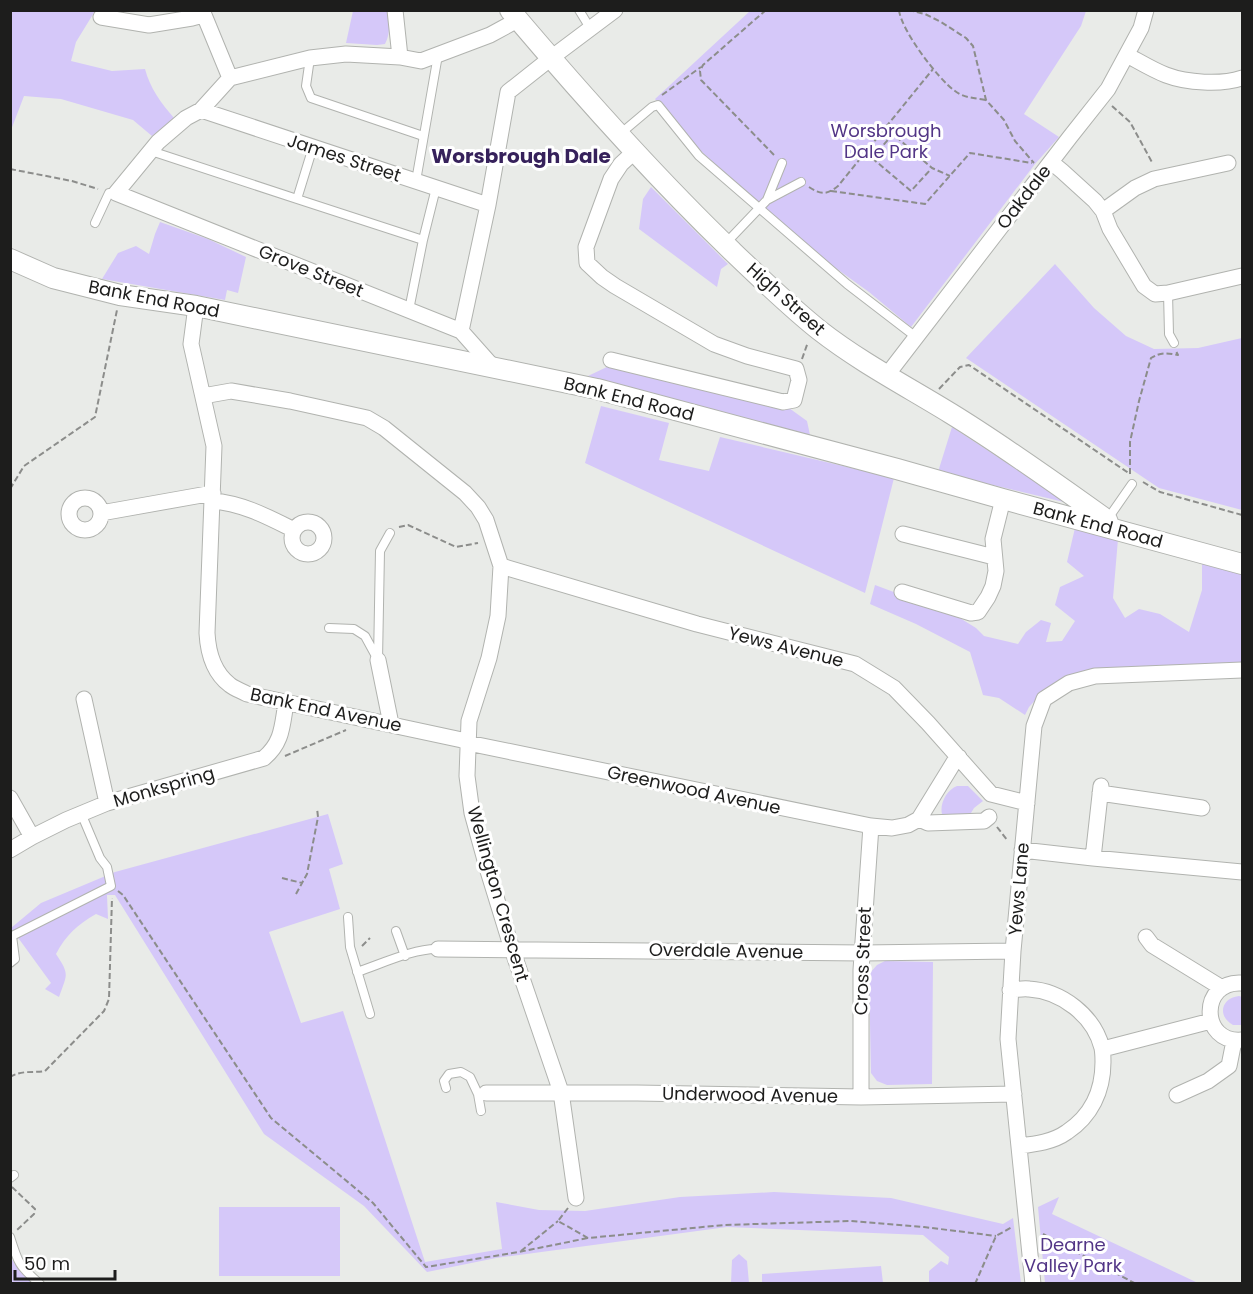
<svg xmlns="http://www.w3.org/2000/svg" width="1253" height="1294" font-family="Poppins,sans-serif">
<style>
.green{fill:#d5c8f9}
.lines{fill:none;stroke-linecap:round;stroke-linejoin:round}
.service-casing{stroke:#b1b3af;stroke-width:10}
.minor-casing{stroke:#b1b3af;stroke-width:17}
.tertiary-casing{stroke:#b1b3af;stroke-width:22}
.path{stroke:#8c8d8b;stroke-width:2;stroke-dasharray:6 3;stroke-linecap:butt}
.service{stroke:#fff;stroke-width:8}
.minor{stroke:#fff;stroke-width:15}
.tertiary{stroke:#fff;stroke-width:20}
.labels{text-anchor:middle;stroke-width:6;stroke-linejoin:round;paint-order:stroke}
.park-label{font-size:18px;fill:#523586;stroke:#fff}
.street-label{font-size:18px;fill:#1d1d1c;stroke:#fff}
.neighbourhood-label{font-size:20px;font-weight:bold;fill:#36215b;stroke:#fff}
</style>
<rect width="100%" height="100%" fill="#e9ebe8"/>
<path class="green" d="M11,10L95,11L76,42L71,61L112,71L145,69C150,88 161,103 174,118L152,136L133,120L61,99L24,96L11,130Z
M353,11H388C389,22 391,33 385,44L377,45L346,43Z
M750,11H1086L1081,26L1024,114L1059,137L1035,164L911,327L869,292L812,251L762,206L703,153L655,99Z
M651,187L728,264L721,269L717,287L639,229L643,199Z
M160,222L208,239L246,257L238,293L227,290L225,300L102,279L118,253L136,246L149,254L155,234Z
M1055,264L1094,308L1126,336L1154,349L1198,348L1242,338V510L1159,488L966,358Z
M609,366L789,408L807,421L810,435L588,376Z
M601,406L669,423L659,460L709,471L720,437L894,478L865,593L585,463Z
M952,427L1068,503L938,472Z
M1075,528L1118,539L1113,598L1125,618L1139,609L1160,614L1189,632L1202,590V561L1242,571V662L1093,669L1063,677L1041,694L1029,707L1025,715L999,698L983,695L970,652L916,624L870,604L875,585L955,615L976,628L984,636L1018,644L1026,632L1041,620L1051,623L1046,642L1062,641L1075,621L1055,605L1060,587L1084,576L1067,562Z
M957,786H968L983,801L974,808L971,813L968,815L943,817C938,806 946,790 957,786Z
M328,814L343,864L329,869L340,909L269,932L301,1023L343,1011L425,1262L502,1249L496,1202L539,1210L585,1211L680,1197L774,1192L891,1198L1003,1224L1013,1218L1021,1283H929V1271L941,1261L948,1265L949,1257L923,1235L727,1227L496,1258L427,1272L364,1206L264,1134L115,895H107L108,919L96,914C77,925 66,935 56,954C70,975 67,974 59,997L45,989L51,983L11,928L41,903L115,872Z
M885,961L933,962L932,1084L887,1085L877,1081L871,1073L869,974L877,965Z
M1239,996L1242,997V1025H1233C1217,1016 1221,998 1239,996Z
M1059,1197L1052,1214L1198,1283H1045L1038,1207Z
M219,1207H340V1276H219Z
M739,1254L747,1261L749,1283H731L732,1260Z
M10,1257L19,1269L34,1283H11Z
M881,1266L883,1283H762V1274Z"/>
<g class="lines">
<defs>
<path id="service" d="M579,10L590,28
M310,58L306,86L311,98L423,136
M620,134L652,107L658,105L699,156L847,284L916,337
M151,151L297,199L313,147
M416,181L438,55
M297,199L423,240L409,310
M767,200L801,182
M95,223L109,193H116
M423,240L436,188
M726,243L767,200L782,163
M1168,293L1169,334L1174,343
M1107,520L1132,484
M329,628L354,629L365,636L377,658
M378,660L380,551L390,533
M348,917L350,947L370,1014
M396,931L405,956
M10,963L15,959L12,936L111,886L107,867L100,858L81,813
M357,972C381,964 415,948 438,949
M446,1088L444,1081L449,1074L461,1072L470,1077L478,1094L486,1093
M478,1094L481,1111
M10,1178L14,1175
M10,1237C18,1263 19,1266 40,1284"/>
<path id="minor" d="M202,10L230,78
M395,10L400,57
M101,17L149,25L192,18L203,15
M1127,55C1140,62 1153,70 1166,75C1187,83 1221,85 1242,78
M230,78L201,110L186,118L158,142L116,193L461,331L493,367
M230,78L310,58L346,54L400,57L421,61L490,35L512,23L517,18
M201,110L488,205
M1051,162L1062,171L1095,201L1103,211L1110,229L1144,286L1155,294L1168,293L1242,276
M1103,211L1135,188L1154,179L1228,163
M196,306L191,344L214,446L207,633C208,652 214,673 230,685C235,689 242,691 247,694L462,740L468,743L871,826L892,828L908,825L919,819L954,762L959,757
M461,331L488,205L508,92L551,58L615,10
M611,360L783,402L794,400L799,380L796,369L747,356L714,344L615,286L602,277L587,263L586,247L611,179L621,164L634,152
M887,375L1070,137L1108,89L1141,28L1146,10
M203,396L231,391L290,401L367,418L384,428L465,493L478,507L486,520L501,566L498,616L489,658L469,721L467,776L472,813L488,871L512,949L561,1092L576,1198
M69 514a16 16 0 1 1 32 0a16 16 0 1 1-32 0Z
M212,501C242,503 268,517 294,530
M101,513L213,493
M292 538a16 16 0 1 1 32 0a16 16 0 1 1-32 0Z
M903,534L994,557
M501,566L697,624L855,664L894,688L928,723L991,794L1027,803
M902,592L971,613L978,612L988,597L993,586L996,571L993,539L1003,499
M378,660L391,724
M84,699L107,803
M1100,793L1202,808
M10,798L32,837
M919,819L928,823L984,821L989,817
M10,850L32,837L66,820L107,803L264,758C283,742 282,725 286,703
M1022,850L1093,858L1242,872
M1093,858L1101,786
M1146,937L1152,945L1222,988
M438,949L863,953L1013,951
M1242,983C1199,980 1200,1044 1242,1040
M1010,990C1016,990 1023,988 1029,989C1062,991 1094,1016 1102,1048C1103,1053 1103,1058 1103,1062C1103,1091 1091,1116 1067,1132C1053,1142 1036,1144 1019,1146
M1103,1049L1211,1021
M486,1093H637L861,1097L1014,1094
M1177,1095L1208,1081L1229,1066L1234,1041
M861,1097V970L871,826
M1033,1284L1008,1039L1013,951L1034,726L1044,699L1069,683L1095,676L1242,670"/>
<path id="tertiary" d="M510,10C581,94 653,175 732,251C760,278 789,306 819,330C860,362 906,386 950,413C1004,446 1055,483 1107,520L1109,525
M10,259L53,278L120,295L196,306L597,389L897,469L1003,499L1242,564"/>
</defs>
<use href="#service" class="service-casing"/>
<use href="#minor" class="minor-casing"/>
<use href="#tertiary" class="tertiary-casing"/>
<path class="path" d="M766,10L703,65L700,71L701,80L776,157
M899,10C901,30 938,79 955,91C964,98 975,98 986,100
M908,10L925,14L941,22L966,38L973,46L986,100L1004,120L1015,141L1034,163
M662,95L701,67
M1112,106L1130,122L1153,164
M865,152L872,158L893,134L932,168L950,176
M872,158L911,191L931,169
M10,169L72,181L98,189
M809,187C821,195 827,195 838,186L933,69
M831,191L925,204L970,153L1032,163
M802,359L808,342
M939,389L960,367L969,365L1130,474
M1130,474V442L1139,401L1151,358C1161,352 1167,353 1178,355L1176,351
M1143,482L1160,492L1242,515
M10,489L24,466L95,417L117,310
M399,527L408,525L456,547L478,543
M285,756L346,730
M997,827L1008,841
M282,878L302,883
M118,891L123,895L271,1118L373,1203L426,1267L519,1252L588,1238
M296,894L307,874L318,817L317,808
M362,946L370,938
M10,1077C21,1070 33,1073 45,1071L104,1011L109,999L112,898
M12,1187L35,1209L34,1214L17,1230
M568,1208L558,1221L588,1238L724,1225L851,1221L924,1227L996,1236
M1043,1234L1136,1284
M521,1251L558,1221
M129,1282V1284
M975,1284L996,1236L1012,1227"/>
<use href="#service" class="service"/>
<use href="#minor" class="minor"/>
<use href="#tertiary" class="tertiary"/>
</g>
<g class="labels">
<g class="park-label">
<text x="886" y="137">Worsbrough<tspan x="886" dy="21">Dale Park</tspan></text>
<text x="1073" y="1251">Dearne<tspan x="1073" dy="21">Valley Park</tspan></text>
</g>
<g class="street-label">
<text transform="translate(344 158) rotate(18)" y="6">James Street</text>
<text transform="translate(1024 197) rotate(-52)" y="6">Oakdale</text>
<text transform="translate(311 271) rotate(22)" y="6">Grove Street</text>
<text transform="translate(154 299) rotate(11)" y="6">Bank End Road</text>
<text transform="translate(786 299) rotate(42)" y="6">High Street</text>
<text transform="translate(629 399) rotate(14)" y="6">Bank End Road</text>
<text transform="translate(1098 525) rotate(15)" y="6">Bank End Road</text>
<text transform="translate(786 647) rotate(14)" y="6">Yews Avenue</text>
<text transform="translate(326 710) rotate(12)" y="6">Bank End Avenue</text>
<text transform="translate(164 787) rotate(-16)" y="6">Monkspring</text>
<text transform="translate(694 790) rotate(12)" y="6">Greenwood Avenue</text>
<text transform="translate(1019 889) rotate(-85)" y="6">Yews Lane</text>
<text transform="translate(498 894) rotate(74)" y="6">Wellington Crescent</text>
<text transform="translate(726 951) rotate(1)" y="6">Overdale Avenue</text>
<text transform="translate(863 961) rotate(-88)" y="6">Cross Street</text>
<text transform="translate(750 1095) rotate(1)" y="6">Underwood Avenue</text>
</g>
<g class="neighbourhood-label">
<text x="521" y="163">Worsbrough Dale</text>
</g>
</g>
<rect width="1253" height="1294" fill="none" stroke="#1d1d1c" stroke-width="24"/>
<path d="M15 1270v9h100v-9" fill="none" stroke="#1d1d1c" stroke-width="3"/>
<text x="24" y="1270" font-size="18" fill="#1d1d1c" stroke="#ffffff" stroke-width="4.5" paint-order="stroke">50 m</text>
</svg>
